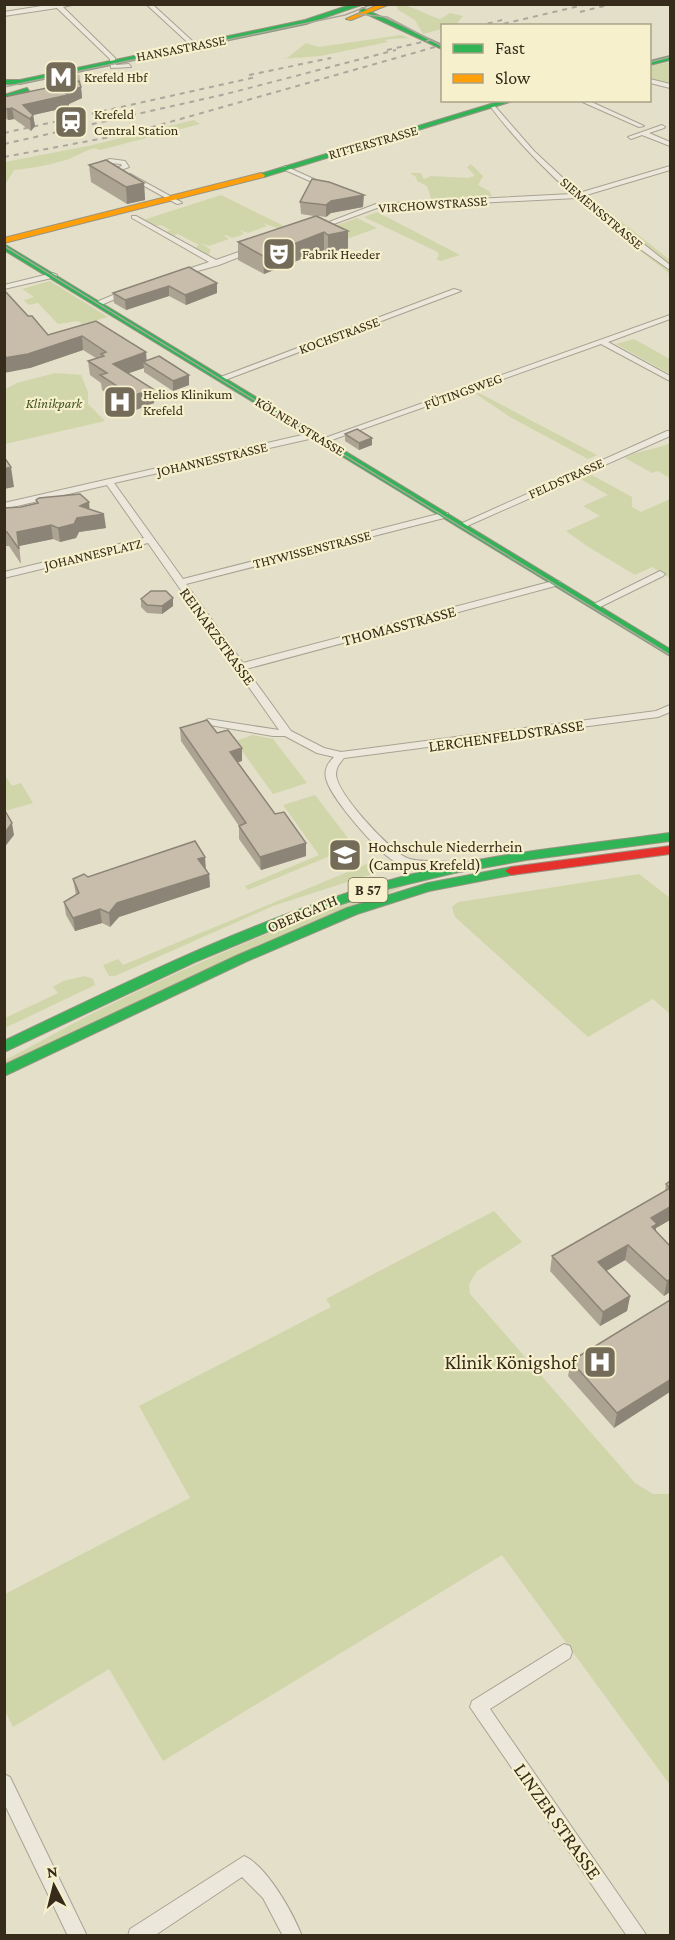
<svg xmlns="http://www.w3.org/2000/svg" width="675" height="1940" font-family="'Crimson Pro',serif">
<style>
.green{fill:#d0d6aa}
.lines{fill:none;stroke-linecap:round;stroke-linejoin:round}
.secondary-tunnel{stroke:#c1bba6;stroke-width:8;stroke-dasharray:8 4.5;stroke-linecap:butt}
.street-casing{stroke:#a8a293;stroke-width:2}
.fast-casing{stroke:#989383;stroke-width:2}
.slow-casing{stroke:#989383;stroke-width:2}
.jam-casing{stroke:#989383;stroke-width:2}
.street{fill:#ebe8db;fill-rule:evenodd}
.fast{fill:#30b455;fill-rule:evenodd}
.slow{fill:#ff9f0a;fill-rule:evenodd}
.jam{fill:#e5322d;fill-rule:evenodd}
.tram{stroke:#aaa79c;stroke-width:1.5}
.rail{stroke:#aaa79c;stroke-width:2;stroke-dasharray:5 5;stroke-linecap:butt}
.wall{fill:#aca392}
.shaded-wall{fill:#8c8477}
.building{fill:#c8bdaa;stroke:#8c8477;stroke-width:1.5}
.labels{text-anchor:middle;stroke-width:4.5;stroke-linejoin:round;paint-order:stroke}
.far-street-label{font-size:14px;fill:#372c1b;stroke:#f7f0cd}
.far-poi-label{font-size:14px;fill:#372c1b;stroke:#f7f0cd;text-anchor:start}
.far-park-label{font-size:14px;font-style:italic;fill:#415420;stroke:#f7f0cd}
.shield{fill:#f7f0cd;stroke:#716750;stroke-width:1.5}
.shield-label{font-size:15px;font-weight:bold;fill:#372c1b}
.street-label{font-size:16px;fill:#372c1b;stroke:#f7f0cd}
.poi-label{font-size:16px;fill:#372c1b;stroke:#f7f0cd;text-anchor:start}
.near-poi-label{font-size:20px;fill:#372c1b;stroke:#f7f0cd;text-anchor:end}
.near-street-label{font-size:20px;fill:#372c1b;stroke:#f7f0cd}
</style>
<rect width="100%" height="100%" fill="#e4dfc9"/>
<path class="green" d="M396,5C412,4 425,15 440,19L450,13L463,16L456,25L442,26V29L423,34L415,20L398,10Z
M401,35L409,38C400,39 393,38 385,40L388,42L320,56L280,59L287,58L306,43L319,47Z
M670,62V84L650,79V66Z
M194,120L200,124L100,150L95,148C82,152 76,156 69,159C50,165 34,168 14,170L5,185V162L88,146Z
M471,164L483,176L478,185L489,191L492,196L431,199L427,186L417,181L416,177L410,173H421L424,179L431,176L468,178L475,176L467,167Z
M221,195L290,229L277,228L263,223L267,226L248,233L240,230L244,234L232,238L226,235L224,236L229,239L209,246L201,243L211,250L208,256L195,248L199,245L178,234L173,236L166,232L170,230L161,225L156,226L143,220Z
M590,197L670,260V274L575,200Z
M377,212L460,255L441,261L436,259L439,256L438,252L364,217Z
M357,218L377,228L344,240L321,231Z
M50,281L108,317L82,324L78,321L58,324L38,303L29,305L24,300L34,297L22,289Z
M634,339L670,359V374L616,344Z
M55,373L81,375L88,392V404L105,421L5,444V389L17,383Z
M479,393L597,455L588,459L510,417L476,394Z
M670,443V478L658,471L652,473L625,458C631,452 659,449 670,443Z
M590,474L632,497V507L641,512L670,499V578L652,567L635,575L587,546L566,531L600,516L583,506L608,495L579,478Z
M253,735L273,739L307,783L273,794L235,741Z
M4,774L12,786L21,783L33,803L5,811Z
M315,795L354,846L248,890L245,886L319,855L283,805Z
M367,864L375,873L273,906L115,976H109L103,965L118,959L123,965Z
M639,874L670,898V1014L653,999L588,1037L455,917L452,907L458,902Z
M409,884L5,1065V1060C37,1044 69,1025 101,1009C201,960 303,915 409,884Z
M85,976L93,979L95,985L5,1028V1018L58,993L53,987L63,981Z
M494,1211L522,1242L477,1271L469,1284L470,1294L635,1483L653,1494H670V1785L502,1555L163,1761L109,1669L13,1727L5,1711V1594L190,1498L139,1406L331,1307L326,1299Z"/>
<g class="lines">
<path class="secondary-tunnel" d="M72,80L88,77"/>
<defs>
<path id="street" d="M54,4H76L63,7L115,58L116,65L129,64L131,67L111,68L110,59L57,8L4,16V12Z
M146,4H152L201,49V51H197Z
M650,79L670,84V88L650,83Z
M578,100H587L644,126L639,127Z
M493,104L534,151L579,193L670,166V170L583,196L670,265V270L643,251L577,198L377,208L320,229H316V227L376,204L572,194C542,167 514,138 490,106Z
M662,125L665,127L664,128L649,133L670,142V146L642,135L631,139L628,137Z
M110,159L125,161L129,167L113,173L97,167L101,162ZM110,163L121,164L122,166L113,169L104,166Z
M285,166L327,185L328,186L323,187L283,169L282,168Z
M130,174L181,202L182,203L177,204L128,177L127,176Z
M132,216H136L216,260L250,248L257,250L219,265L176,277V273L209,262L132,218Z
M53,273L57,275L56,277L4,289V285Z
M454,289L461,291L225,380L218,378Z
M125,290L132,292L101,305L94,303Z
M670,315V319L608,342L670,376V381L601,344L326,442L319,440Z
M667,431H670V436L465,527L462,528L458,525Z
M315,432L319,435L318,437L114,483L183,579L442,513H448V517L186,584L243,663L553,581H559L561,583L559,585L246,669L291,731L324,748L341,752L656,711L670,705V712L658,717L344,758C340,763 336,767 336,774C336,793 390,851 407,858C421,864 453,858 462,866L460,869C441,873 413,871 396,862C379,854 329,796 326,778C324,769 328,763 334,757L317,753L285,736H273L204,724L203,722L208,719L279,730L148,543L4,578V572L144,538L107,485L4,509V503Z
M660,571L665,574L663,576L598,608L595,609L590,606Z
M564,1644L570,1646L572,1652L570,1658L490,1709L647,1936H627L470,1707L472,1701Z
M4,1774L10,1777L87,1936H68L4,1803Z
M244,1856C267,1866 293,1913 302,1936H283L263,1898L242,1877L154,1936H128L130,1929Z"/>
<path id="fast" d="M353,4H364L306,24L20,84H4V80H20L305,20Z
M362,8L442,45V49L360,11Z
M670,56V60L650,65V61Z
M27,88L29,91L4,99V95Z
M504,100H516L264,177L257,175Z
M4,244L670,649V656L4,250Z
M670,833V841L526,860L454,873L387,889L339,905L291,922L195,962L4,1052V1041C127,982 249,921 380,883C474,855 573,846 670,833Z
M511,867L516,868L517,871L516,874L429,891L357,914L245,962L4,1076V1065L236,956L347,908L428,883Z"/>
<path id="slow" d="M380,4H390L351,20L346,19Z
M261,173L265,175L264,177L4,243V238Z"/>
<path id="jam" d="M670,846V854L511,875L505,871L511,867Z"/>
</defs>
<use href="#street" class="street-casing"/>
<use href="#fast" class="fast-casing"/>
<use href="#slow" class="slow-casing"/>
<use href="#jam" class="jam-casing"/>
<use href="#street" class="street"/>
<use href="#fast" class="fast"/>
<use href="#slow" class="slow"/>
<use href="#jam" class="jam"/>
<path class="tram" d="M358,14L387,17L442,46
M650,62L670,57
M4,87L345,15L373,4
M4,246L670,655"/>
<path class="rail" d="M580,12L612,4
M478,26L502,20
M494,26L588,4
M387,50L431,40
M249,75L331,58
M4,133L256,77
M4,144L226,94L396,50
M4,157L131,133L442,45"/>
</g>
<path class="wall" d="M81,87L82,98L69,104V107L33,115L35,126L31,131L14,119L8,120L4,117V97Z
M89,165L144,183L145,200L127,204L91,182Z
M300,202L363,207L331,213L326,217L318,216L348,231V249L328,252L324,250L264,274L238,260V242L314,216L301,214Z
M189,267L217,283V293L186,305L169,296L126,310L114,303L113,293Z
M28,316L48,335L96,321L146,352V361L189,375V385L173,391L144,372V368L128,373L153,389L154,403L133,411L102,390L101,383L90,375L88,361L96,358L83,350L30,368Z
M345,434L372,445L359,450L345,441Z
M36,500L89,502V509L106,528L79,532L76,538L60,542L53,539L19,546L21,564L9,546H4V508L21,507L37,504Z
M141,599L173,606L162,614L147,613L141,607Z
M180,728L217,733L242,748V761L238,762L275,814L306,843V856L261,870L239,839V826L181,741Z
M206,869L209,874L210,887L119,917L110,927L102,923L75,931L66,915L64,902L76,895L73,879Z
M670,1181V1220L656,1228V1231L670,1246V1292L664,1296L625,1260L606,1271L630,1296L627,1311L600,1326L550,1271L552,1256L665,1191L666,1184Z
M670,1300L614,1428L568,1376L571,1361Z"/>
<path class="shaded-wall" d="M81,87L82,98L69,104V107L33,115L35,126L31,131L30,119L33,115L25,117L23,105L65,93Z
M12,108L14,119L8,120L7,109Z
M144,183L145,200L127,204L126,187Z
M364,195L363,207L331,213L326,217V205L331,201Z
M348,231V249L328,252V235Z
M324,232V250L264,274L263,256Z
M217,283V293L186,305L185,295Z
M169,286V296L126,310L125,300Z
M82,336L83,350L30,368L4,373V358Z
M146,352L147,364L143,362L144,368L115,378L113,364Z
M189,375V385L173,391V381Z
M153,389L154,403L133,411L132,396Z
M372,438V445L359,450V443Z
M11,467L14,487L4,489V469Z
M89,502L90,516L104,514L106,528L79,532L76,538L60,542L58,528L80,506Z
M51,525L53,539L19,546L21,564L17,532Z
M173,598V606L162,614V606Z
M242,748V761L231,764L230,752Z
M12,823L14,835L4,848V834Z
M306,843V856L261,870L260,857Z
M205,857L206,870L198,859Z
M209,874L210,887L119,917L110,927L109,913L117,903Z
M100,909L102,923L75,931L73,918Z
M670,1207V1220L656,1228L654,1239L651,1218Z
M628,1245L625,1260L596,1277L598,1262Z
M670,1279V1292L664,1296L667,1281Z
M630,1296L627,1311L600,1326L603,1312Z
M670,1380V1392L614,1428L617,1413Z"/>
<path class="building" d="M79,81L81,87L65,93L68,95L23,105L33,115L30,119L12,108L7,109L4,107V97Z
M106,160L144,183L126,187L89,165Z
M312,179L329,182L364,195L331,201L326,205L300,202Z
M316,216L348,231L328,235L324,232L263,256L238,242Z
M189,267L217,283L185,295L169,286L125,300L113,293Z
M4,290L28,316H32L48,335L96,321L146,352L113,364L153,389L132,396L100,375L107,373L88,361L104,356L101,354L106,352L82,336L28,354L4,358Z
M159,356L189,375L173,381L143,362Z
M357,429L372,438L359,443L345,434Z
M4,457L11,467L4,469Z
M80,494L89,502L80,506L104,514L77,518L74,524L58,528L51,525L17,532L19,549L7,532H4V508L21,507L38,503L36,500L39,498Z
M151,591H166L173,598L162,606L147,605L141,599Z
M207,720L217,733L228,730L242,748L230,752L275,814L284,812L306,843L260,857L239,826L246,823L180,728Z
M4,809L12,823L4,834Z
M195,841L205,857L198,859L209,874L117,903L109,913L100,909L73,918L64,902L79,893L73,879L84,874L88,877Z
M670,1181V1188L666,1184Z
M670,1188V1207L651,1218L657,1224L652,1227L670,1246V1279L667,1281L628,1245L598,1262L630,1296L603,1312L552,1256Z
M670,1300V1380L617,1413L571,1361Z"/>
<defs>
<symbol id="metro-square" viewBox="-11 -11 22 22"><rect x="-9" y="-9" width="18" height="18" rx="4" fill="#746b58" stroke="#f7f0cd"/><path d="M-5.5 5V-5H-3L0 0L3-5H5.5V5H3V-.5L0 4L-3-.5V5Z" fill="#fff"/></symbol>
<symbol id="station-square" viewBox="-11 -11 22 22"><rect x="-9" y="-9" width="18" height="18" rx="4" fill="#746b58" stroke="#f7f0cd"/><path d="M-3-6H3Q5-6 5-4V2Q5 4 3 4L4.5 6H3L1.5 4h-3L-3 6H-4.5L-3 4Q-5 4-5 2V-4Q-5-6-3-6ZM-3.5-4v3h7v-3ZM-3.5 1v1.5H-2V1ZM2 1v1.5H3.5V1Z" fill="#fff"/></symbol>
<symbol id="theatre-square" viewBox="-11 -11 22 22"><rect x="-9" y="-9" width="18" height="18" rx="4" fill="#746b58" stroke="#f7f0cd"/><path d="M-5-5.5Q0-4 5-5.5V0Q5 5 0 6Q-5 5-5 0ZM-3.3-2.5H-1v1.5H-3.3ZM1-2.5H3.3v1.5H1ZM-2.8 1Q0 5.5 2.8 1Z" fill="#fff"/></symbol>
<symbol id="hospital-square" viewBox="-11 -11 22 22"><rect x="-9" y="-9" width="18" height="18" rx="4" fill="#746b58" stroke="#f7f0cd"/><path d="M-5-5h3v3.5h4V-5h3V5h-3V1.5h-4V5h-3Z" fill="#fff"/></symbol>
<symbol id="university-square" viewBox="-11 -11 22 22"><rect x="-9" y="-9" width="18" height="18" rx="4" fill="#746b58" stroke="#f7f0cd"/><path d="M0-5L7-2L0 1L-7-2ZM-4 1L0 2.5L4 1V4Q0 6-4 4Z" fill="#fff"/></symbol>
</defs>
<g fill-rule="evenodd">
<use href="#metro-square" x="42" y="58" width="38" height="38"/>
<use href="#station-square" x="52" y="103" width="38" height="38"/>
<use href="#theatre-square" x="260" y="235" width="38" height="38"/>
<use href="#hospital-square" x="101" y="383" width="38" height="38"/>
<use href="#university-square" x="326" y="836" width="38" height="38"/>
<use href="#hospital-square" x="581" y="1343" width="38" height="38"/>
</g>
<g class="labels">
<g class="far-street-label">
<text transform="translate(181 48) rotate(-11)" y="5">HANSASTRASSE</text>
<text transform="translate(373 142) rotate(-16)" y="5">RITTERSTRASSE</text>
<text transform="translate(433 204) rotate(-4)" y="5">VIRCHOWSTRASSE</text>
<text transform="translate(602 213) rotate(40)" y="5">SIEMENSSTRASSE</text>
<text transform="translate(339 335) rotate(-20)" y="5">KOCHSTRASSE</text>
<text transform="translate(463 391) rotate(-20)" y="5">FÜTINGSWEG</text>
<text transform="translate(300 426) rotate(31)" y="5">KÖLNER STRASSE</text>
<text transform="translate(212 459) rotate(-13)" y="5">JOHANNESSTRASSE</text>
<text transform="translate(566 478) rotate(-24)" y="5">FELDSTRASSE</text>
<text transform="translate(312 549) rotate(-14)" y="5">THYWISSENSTRASSE</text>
<text transform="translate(93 554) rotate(-13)" y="5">JOHANNESPLATZ</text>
</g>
<g class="far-poi-label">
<text x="84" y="82">Krefeld Hbf</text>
<text x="94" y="119">Krefeld<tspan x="94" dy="16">Central Station</tspan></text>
<text x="302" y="259">Fabrik Heeder</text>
<text x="143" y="399">Helios Klinikum<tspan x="143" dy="16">Krefeld</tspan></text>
</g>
<g class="far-park-label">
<text x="54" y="408">Klinikpark</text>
</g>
<rect class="shield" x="348.5" y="878" width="39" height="24" rx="4.5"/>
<g class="shield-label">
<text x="368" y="895">B 57</text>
</g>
<g class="street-label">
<text transform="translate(399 625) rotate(-15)" y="6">THOMASSTRASSE</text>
<text transform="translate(218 636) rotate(54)" y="6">REINARZSTRASSE</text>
<text transform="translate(506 735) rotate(-8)" y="6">LERCHENFELDSTRASSE</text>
<text transform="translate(302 913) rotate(-23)" y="6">OBERGATH</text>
</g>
<g class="poi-label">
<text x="368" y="852">Hochschule Niederrhein<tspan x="368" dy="18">(Campus Krefeld)</tspan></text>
</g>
<g class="near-poi-label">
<text x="577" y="1369">Klinik Königshof</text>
</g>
<g class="near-street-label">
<text transform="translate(558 1821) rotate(55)" y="7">LINZER STRASSE</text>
</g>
</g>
<rect width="675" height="1940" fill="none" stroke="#372c1b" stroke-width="12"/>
<rect x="441" y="24" width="210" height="78" fill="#f7f0cd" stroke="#aaa286" stroke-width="1.5"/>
<rect x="453" y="44" width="30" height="9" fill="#30b455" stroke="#aaa286" stroke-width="1.5"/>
<text x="495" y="54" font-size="18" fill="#372c1b">Fast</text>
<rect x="453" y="74" width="30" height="9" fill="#ff9f0a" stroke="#aaa286" stroke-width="1.5"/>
<text x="495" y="84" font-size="18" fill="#372c1b">Slow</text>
<g transform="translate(54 1886) rotate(353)" stroke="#f7f0cd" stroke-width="4.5" paint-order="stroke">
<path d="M0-4.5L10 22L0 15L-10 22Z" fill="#372c1b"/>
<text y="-9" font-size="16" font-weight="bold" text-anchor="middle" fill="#372c1b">N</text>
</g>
</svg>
